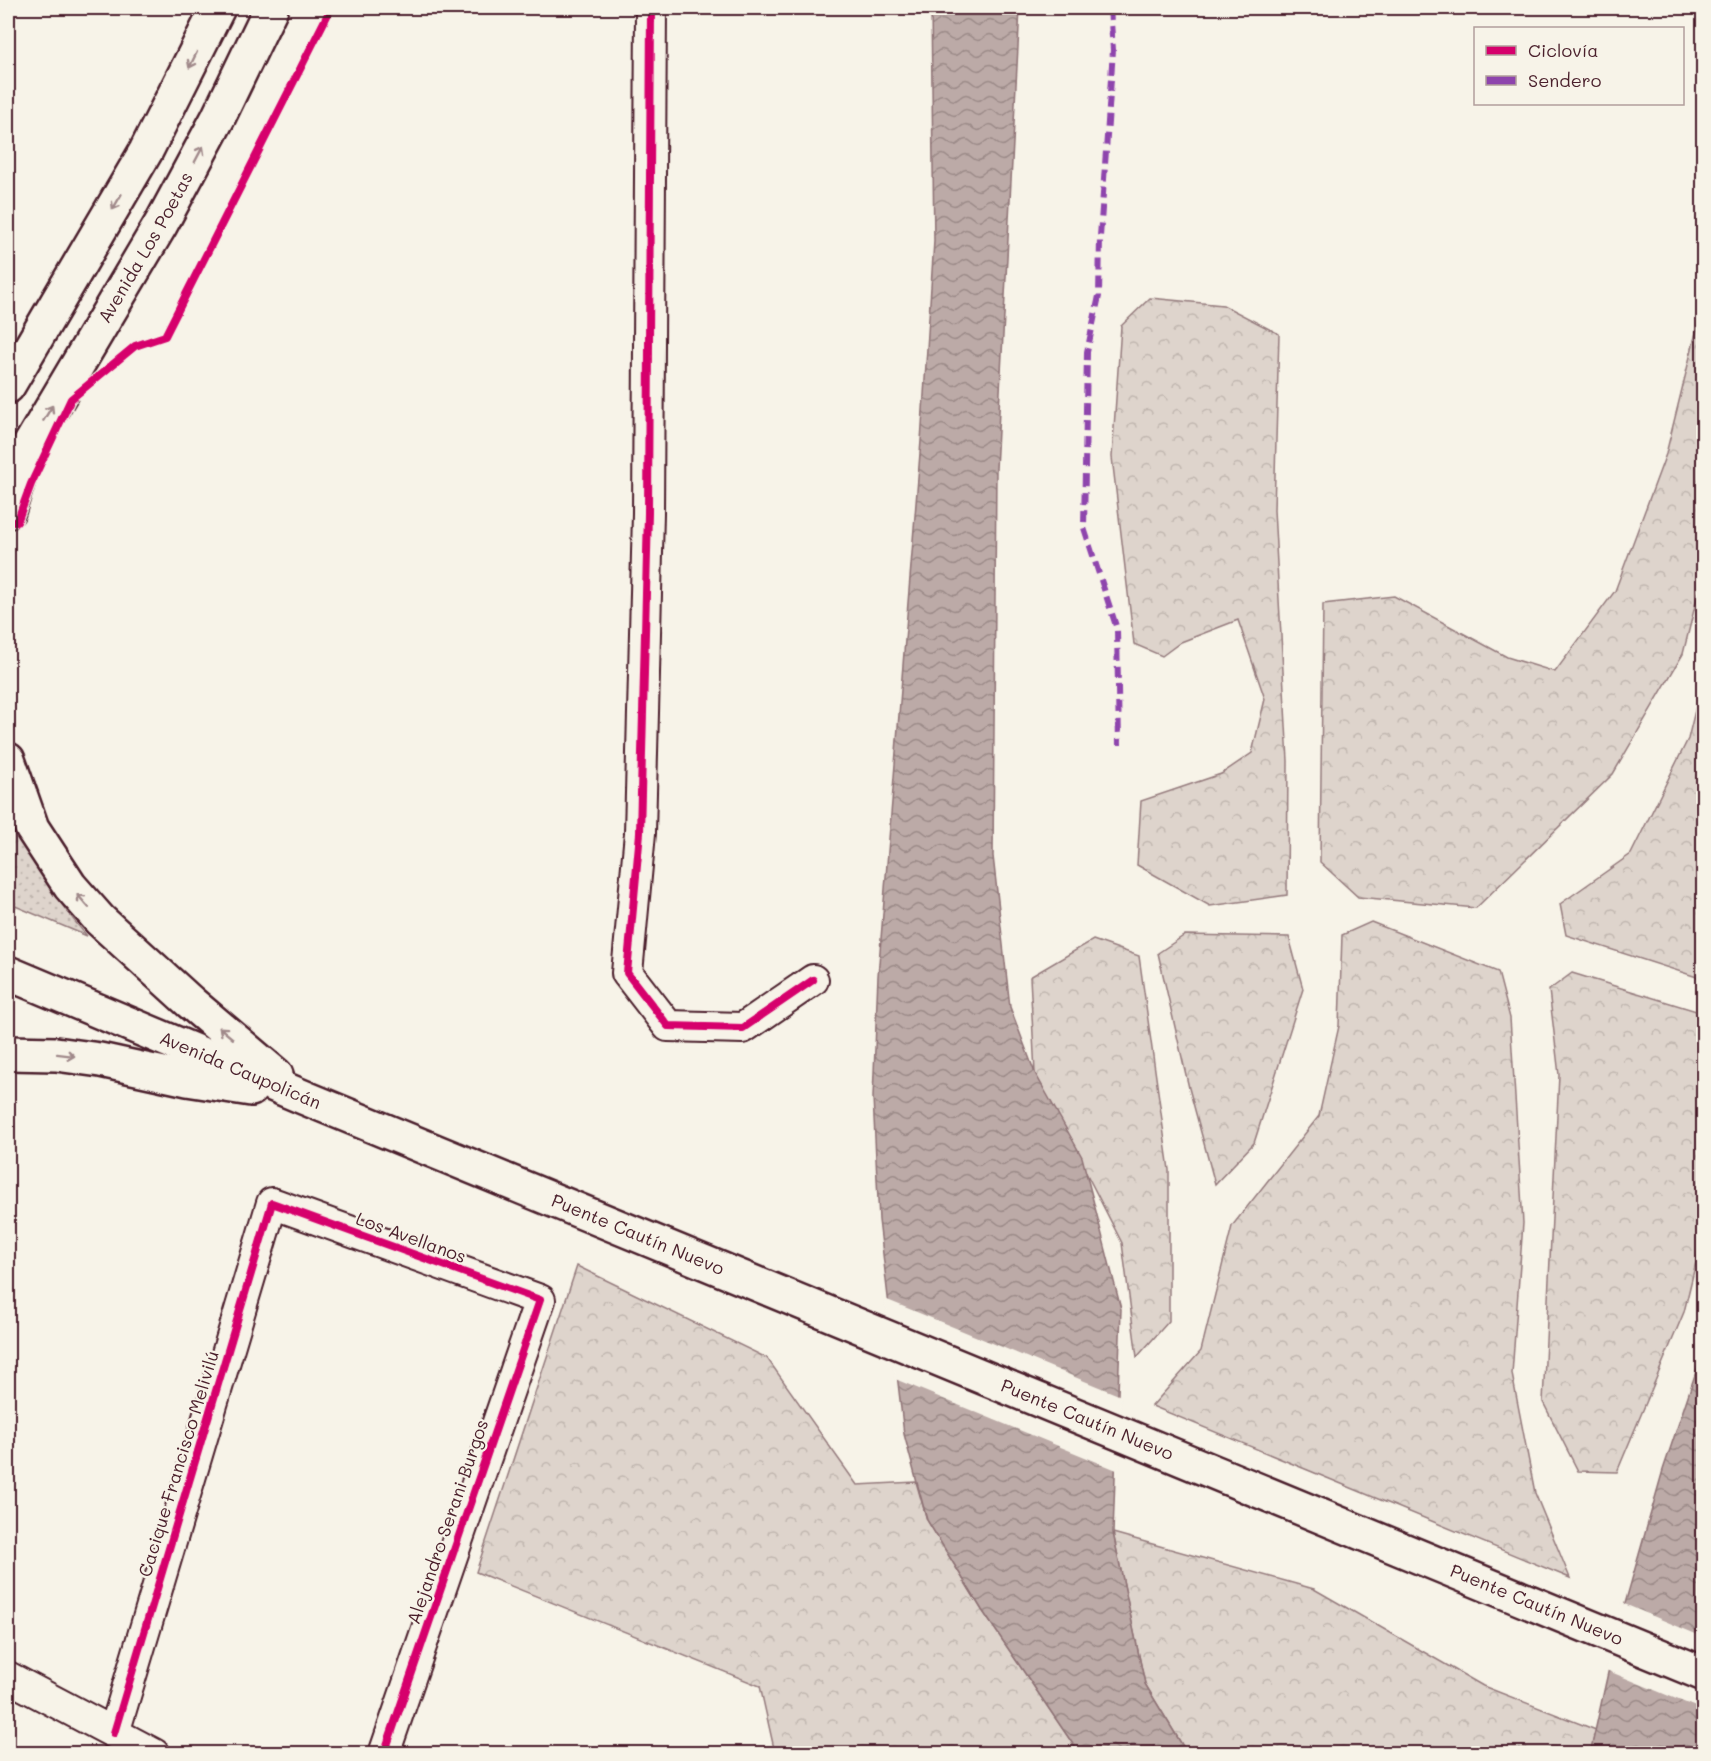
<svg xmlns="http://www.w3.org/2000/svg" width="1711" height="1761" font-family="Mali,sans-serif">
<style>
.forest{fill:url(#forest-crowns);stroke:#947a7c;stroke-width:1.5}
.park{fill:url(#park-dots);stroke:#947a7c;stroke-width:1.5}
.water{fill:url(#water-waves);stroke:#8e7275;stroke-width:1.5}
.pier{fill:#f7f3e8}
.lines{fill:none;stroke-linecap:round;stroke-linejoin:round}
.minor-casing{stroke:#4a1f2b;stroke-width:34}
.primary-casing{stroke:#4a1f2b;stroke-width:38}
.minor{stroke:#f7f3e8;stroke-width:30}
.primary{stroke:#f7f3e8;stroke-width:33}
.quiet{stroke:#8e44ad;stroke-width:6;stroke-dasharray:12 6;stroke-linecap:butt}
.cycleway-casing{stroke:#f7f3e8;stroke-width:11}
.cycleway{stroke:#d6006c;stroke-width:8}
.oneway{stroke:#a0898a}
.labels{text-anchor:middle;stroke-width:4.5;stroke-linejoin:round;paint-order:stroke}
.street-label{font-size:18px;fill:#4a1f2b;stroke:#f7f3e8}
</style>
<defs>
<pattern id="forest-crowns" width="20" height="18" patternUnits="userSpaceOnUse" patternTransform="scale(1.5)"><rect width="20" height="18" fill="#ded4cc"/><path d="M2 6a3 3 0 1 1 6 0M12 15a3 3 0 1 1 6 0" fill="none" stroke="#c0b6af"/></pattern>
<pattern id="park-dots" width="8" height="8" patternUnits="userSpaceOnUse" patternTransform="scale(1.5)"><rect width="8" height="8" fill="#ded4cc"/><path d="M2 2h.1M6 6h.1" fill="none" stroke="#c0b6af" stroke-width="1.8" stroke-linecap="round"/></pattern>
<pattern id="water-waves" width="16" height="10" patternUnits="userSpaceOnUse" patternTransform="scale(1.5)"><rect width="16" height="10" fill="#bcaaa7"/><path d="M0 5q4-4 8 0t8 0" fill="none" stroke="#9b8a88"/></pattern>
</defs>
<rect width="100%" height="100%" fill="#f7f3e8"/>
<filter id="ink" filterUnits="userSpaceOnUse"><feTurbulence type="fractalNoise" baseFrequency=".0167" numOctaves="2"/><feDisplacementMap in="SourceGraphic" scale="12" xChannelSelector="R" yChannelSelector="G"/><feConvolveMatrix kernelMatrix="1 2 1 2 8 2 1 2 1" color-interpolation-filters="sRGB"/></filter>
<g filter="url(#ink)">
<path class="forest" d="M1150,298L1223,305L1279,334L1274,510L1288,761L1287,895L1210,906L1137,865L1141,801L1221,774L1252,753L1265,699L1238,620L1181,642L1162,656L1134,644L1112,457L1121,326Z
M1703,304V574L1683,654L1613,774L1476,908L1358,897L1320,862L1323,604L1394,596L1507,657L1555,672L1615,591L1666,454Z
M1703,678V979L1566,935L1560,904L1631,854L1688,739Z
M1371,922L1498,972L1510,1018L1523,1223L1512,1374L1535,1493L1570,1578L1152,1406L1201,1351L1232,1226L1319,1116L1339,1026L1342,935Z
M1185,935L1289,937L1303,989L1254,1143L1215,1184L1189,1088L1158,953Z
M1093,940L1139,956L1169,1170V1321L1137,1357L1122,1243L1035,1073L1030,977Z
M1572,973L1703,1013V1233L1684,1312L1617,1472L1578,1471L1543,1402L1559,1075L1549,990Z
M577,1266L767,1358L857,1485L916,1482L927,1520L982,1610L1079,1753L852,1754L848,1750L835,1754L775,1753L760,1686L476,1572Z
M1113,1533L1314,1589L1483,1686L1596,1730L1590,1753H1187L1145,1684Z"/>
<path class="park" d="M8,813C29,858 54,898 87,936L8,903Z"/>
<path class="water" d="M931,8H1020L996,469L993,856L1010,1007L1035,1073L1082,1157L1121,1309L1113,1533L1145,1684L1187,1753H1079L982,1610L927,1520L904,1434L879,1220L873,1097L878,976L921,441L934,241Z
M1703,1351V1753L1590,1754L1617,1632L1663,1470Z"/>
<path class="pier" d="M885,1299L1121,1396L1119,1471L895,1379Z
M1622,1603L1703,1637V1710L1606,1670Z"/>
<g class="lines">
<defs>
<path id="minor" d="M651,8L648,513L640,833L627,973L668,1026L743,1028L813,980
M8,1677L154,1754
M114,1733L272,1203L540,1300L384,1754"/>
<g id="primary">
<path d="M8,386L146,151L218,8"/>
<path id="s1" d="M8,482L161,224L218,118L271,8"/>
<path d="M8,511L24,461"/>
<path d="M8,760L32,828L70,886L100,920L190,1002L276,1075"/>
<path id="s2" d="M8,973L303,1097L1704,1674"/>
<path d="M8,1053L56,1054L100,1060L187,1079L251,1089"/>
</g>
</defs>
<use href="#minor" class="minor-casing"/>
<use href="#primary" class="primary-casing"/>
<use href="#minor" class="minor"/>
<use href="#primary" class="primary"/>
<path class="quiet" d="M1110,8L1113,50L1100,237L1099,296L1087,352L1084,528L1117,629L1119,745"/>
<defs>
<path id="cycleway" d="M651,8L648,513L640,833L627,973L668,1026L743,1028L813,980
M8,522H17L31,484L71,399L135,346L165,336L331,8
M114,1733L272,1203L540,1300L384,1754"/>
</defs>
<use href="#cycleway" class="cycleway-casing"/>
<use href="#cycleway" class="cycleway"/>
</g>
<defs><path id="oneway-shaft" d="M-6 0H5M1.5-3L5.5 0L1.5 3" fill="none" stroke-width="1.6" stroke-linecap="round" stroke-linejoin="round" transform="scale(1.5)"/></defs>
<g class="oneway">
<use href="#oneway-shaft" transform="translate(193 60) rotate(116)"/>
<use href="#oneway-shaft" transform="translate(199 154) rotate(-62)"/>
<use href="#oneway-shaft" transform="translate(117 202) rotate(120)"/>
<use href="#oneway-shaft" transform="translate(48 413) rotate(-59)"/>
<use href="#oneway-shaft" transform="translate(83 901) rotate(-131)"/>
<use href="#oneway-shaft" transform="translate(226 1033) rotate(-140)"/>
<use href="#oneway-shaft" transform="translate(66 1055) rotate(7)"/>
</g>
</g>
<g class="labels">
<g class="street-label">
<text dy="6" stroke="none"><textPath href="#s1" startOffset="272">Avenida Los Poetas</textPath></text>
<text dy="6" stroke="none"><textPath href="#s2" startOffset="252">Avenida Caupolicán</textPath></text>
<text dy="6" stroke="none"><textPath href="#s2" startOffset="682">Puente Cautín Nuevo</textPath></text>
<text transform="translate(411 1238) rotate(20)" y="6">Los Avellanos</text>
<text dy="6" stroke="none"><textPath href="#s2" startOffset="1168">Puente Cautín Nuevo</textPath></text>
<text transform="translate(179 1464) rotate(-73)" y="6">Cacique Francisco Melivilú</text>
<text transform="translate(448 1522) rotate(-71)" y="6">Alejandro Serani Burgos</text>
<text dy="6" stroke="none"><textPath href="#s2" startOffset="1654">Puente Cautín Nuevo</textPath></text>
</g>
</g>
<rect width="1711" height="1761" fill="none" stroke="#f7f3e8" stroke-width="30"/>
<rect x="15" y="15" width="1681" height="1731" fill="none" stroke="#4a1f2b" stroke-width="2" filter="url(#ink)"/>
<rect x="1474" y="27" width="210" height="78" fill="#f7f3e8" stroke="#b29e9c" stroke-width="1.5"/>
<rect x="1486" y="46" width="30" height="9" fill="#d6006c" stroke="#b29e9c" stroke-width="1.5"/>
<text x="1528" y="57" font-size="18" fill="#4a1f2b">Ciclovía</text>
<rect x="1486" y="76" width="30" height="9" fill="#8e44ad" stroke="#b29e9c" stroke-width="1.5"/>
<text x="1528" y="87" font-size="18" fill="#4a1f2b">Sendero</text>
</svg>
